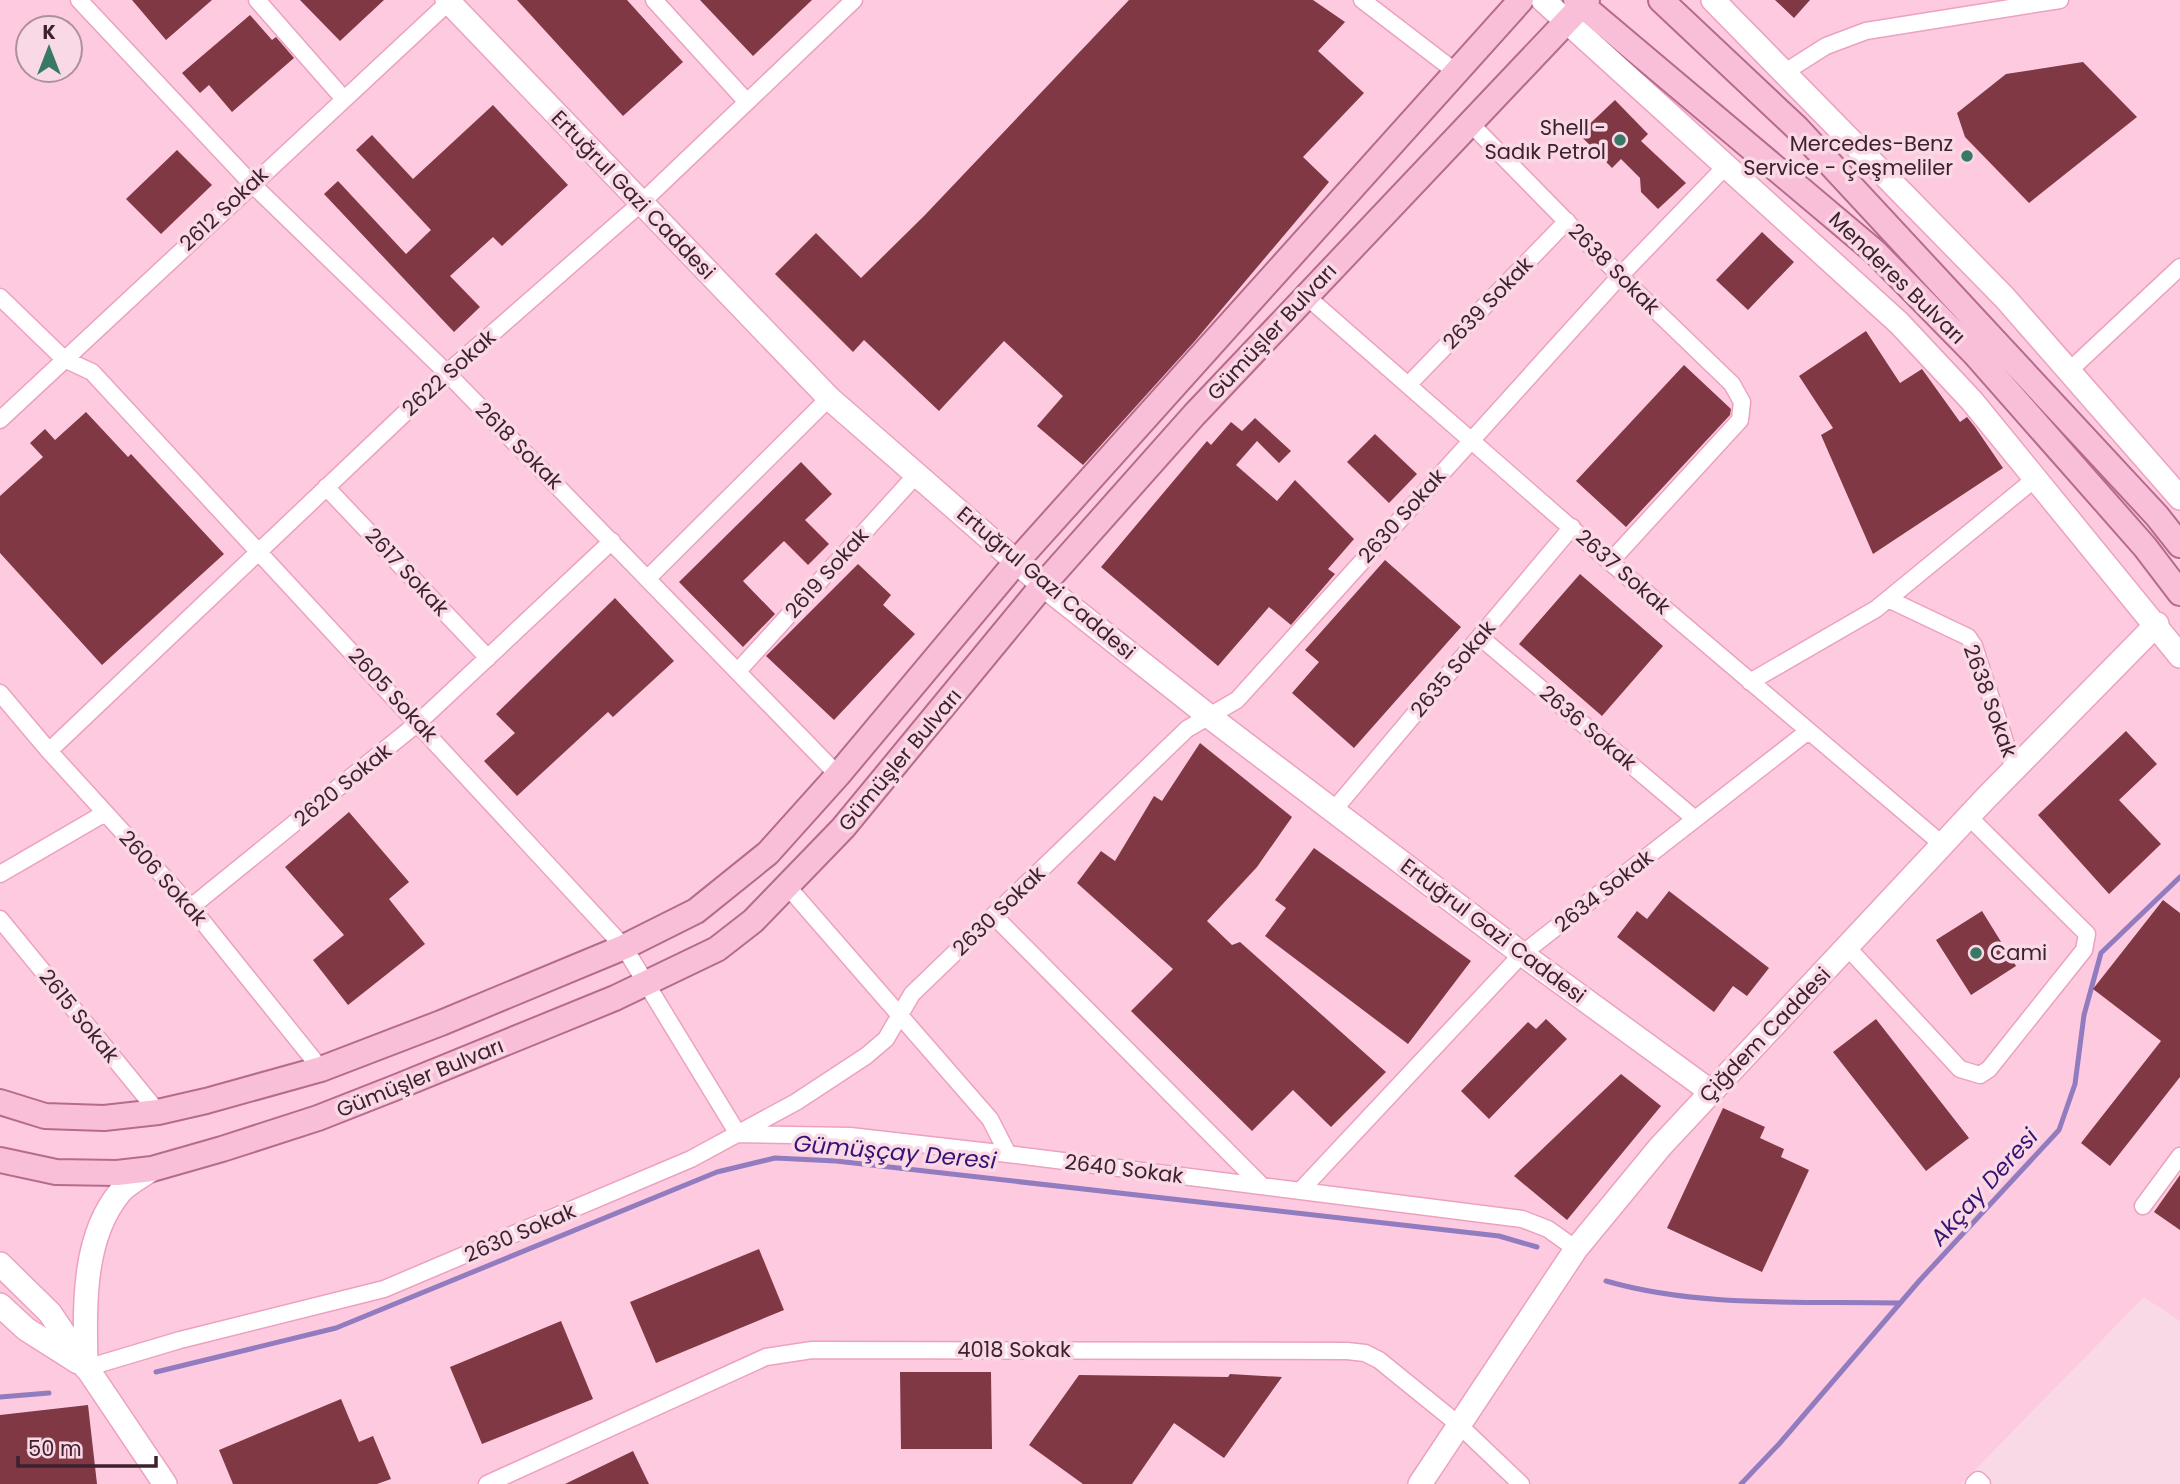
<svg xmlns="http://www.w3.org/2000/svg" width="2180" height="1484" font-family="Poppins,sans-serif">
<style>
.built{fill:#fecadf;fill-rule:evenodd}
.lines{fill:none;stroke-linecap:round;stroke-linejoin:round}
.stream{stroke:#917cc0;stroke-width:5}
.building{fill:#7f3844}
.street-casing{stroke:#eca1c1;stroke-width:19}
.secondary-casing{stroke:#eca1c1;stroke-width:26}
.primary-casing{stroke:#b56c8c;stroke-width:28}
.street{stroke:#fff;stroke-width:16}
.secondary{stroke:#fff;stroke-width:23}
.primary{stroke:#f9bfd9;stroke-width:24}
.poi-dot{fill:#387865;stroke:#f9d9e5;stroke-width:2.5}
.labels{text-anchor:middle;stroke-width:7;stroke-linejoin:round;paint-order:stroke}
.poi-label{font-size:21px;fill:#3e212e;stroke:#f9d9e5;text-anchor:end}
.street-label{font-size:21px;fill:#3e212e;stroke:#f9d9e5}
.water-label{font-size:23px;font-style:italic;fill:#371275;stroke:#f9d9e5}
</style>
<rect width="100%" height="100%" fill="#f9d9e5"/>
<path class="built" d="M0,0H2180V1321L2144,1297L1961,1484H0ZM28,28H70V70H28Z"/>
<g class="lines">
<path class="stream" d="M1606,1281C1700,1308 1803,1301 1900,1303
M156,1372L336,1328L717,1172L775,1158L836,1161L1499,1236L1537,1247
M0,1397L49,1393
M1741,1484L1779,1444L1920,1280L2059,1130L2075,1084L2084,1015L2101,953L2180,877"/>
</g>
<path class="building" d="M132,0H212L166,40Z
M300,0H384L340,41Z
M517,0H627L683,62L623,116Z
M700,0H812L753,56Z
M1129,0H1313L1345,22L1318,51L1364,93L1303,157L1329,182L1194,342L1083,465L1037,426L1063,396L1004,341L939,411L864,340L853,352L775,274L816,233L861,278L924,216Z
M1775,0H1810L1794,18Z
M250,15L272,40L276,37L294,58L232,112L209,85L200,93L182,73Z
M2083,62L2137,117L2029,203L1965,137L1957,113L2006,74Z
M1615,100L1648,134L1641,141L1686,183L1658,209L1641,192L1640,178L1621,159L1612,168L1579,134Z
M493,105L568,185L502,246L493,237L450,276L480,307L454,332L324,194L338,181L406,254L431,230L356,150L372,135L413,179Z
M177,150L212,185L161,234L126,199Z
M1762,232L1794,262L1748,310L1716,280Z
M1866,331L1900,383L1922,369L1960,422L1967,417L1975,427L2003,468L1873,554L1821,435L1833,428L1799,376Z
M1684,365L1731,409L1730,415L1626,527L1576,481Z
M86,412L128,457L131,454L224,554L102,665L0,553V496L43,457L30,443L45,429L55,440Z
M1255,418L1291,451L1279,463L1257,441L1236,465L1277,501L1295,480L1354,539L1328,569L1335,574L1291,625L1269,607L1218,666L1101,567L1207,441L1211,445L1231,422L1242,431Z
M1375,434L1417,474L1389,503L1347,462Z
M801,462L832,494L805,520L829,544L808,565L784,541L743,581L775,614L743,647L679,582Z
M1385,560L1461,627L1354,748L1292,693L1319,662L1305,650Z
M858,564L891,595L883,605L915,634L834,720L766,656Z
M1580,574L1663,646L1602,716L1519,644Z
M615,598L674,661L613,717L608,712L517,796L484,761L515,733L496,714Z
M2126,731L2157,764L2119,800L2161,844L2109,894L2038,815Z
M1200,743L1292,817L1257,867L1207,921L1232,945L1240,942L1386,1072L1331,1127L1293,1090L1252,1131L1131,1011L1173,969L1077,883L1101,851L1115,861L1154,796L1162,801Z
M349,812L409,882L389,899L425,944L348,1005L313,960L344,935L285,867Z
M1314,848L1471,961L1408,1044L1265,936L1286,908L1275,900Z
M1669,891L1769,968L1747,996L1733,986L1714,1012L1617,937L1637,911L1647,919Z
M2163,900L2180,913V1077L2110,1166L2081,1143L2161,1041L2093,989Z
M1982,911L2016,966L1971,995L1936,940Z
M1546,1019L1567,1039L1489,1119L1461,1091L1528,1022L1536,1029Z
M1876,1019L1969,1138L1926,1171L1833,1052Z
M1621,1074L1661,1106L1567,1220L1514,1176Z
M1723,1108L1765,1127L1760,1138L1784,1149L1781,1157L1809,1170L1762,1272L1667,1228Z
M2180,1175V1230L2154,1212Z
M759,1249L784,1310L656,1363L630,1302Z
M561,1321L593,1399L482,1444L450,1367Z
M900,1372H991L992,1449H901Z
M1230,1374L1282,1377L1224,1458L1174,1423L1132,1484H1083L1029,1445L1079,1375L1228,1377Z
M341,1399L359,1442L373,1436L391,1479L377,1484H233L219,1450Z
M88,1405L97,1484H0V1415Z
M633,1451L649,1484H565Z"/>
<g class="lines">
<defs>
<path id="street" d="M79,0L251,183L447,373L838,775
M257,0L343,98
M654,0L747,102
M1362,0L1456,72
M1785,72L1826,46L1866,31L2060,0
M1471,124L1620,276L1732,384L1742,402L1740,420L1610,562
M1306,296L1610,562L1943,845
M0,297L64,359L92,372L624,947L738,1134L850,1136L1008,1154
M2070,370L2180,267
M1409,384L1567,221
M0,420L451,0
M326,487L488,658
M648,578L829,398
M1888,599L1968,637L1974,646L2014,769
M1480,637L1695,819
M738,671L917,474
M1750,682L1876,609L2036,478
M0,693L49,751L191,907L321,1069
M49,751L447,373L640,204L854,0
M1333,811L1572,527
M0,874L105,813
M788,887L990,1119L1008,1154L1522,1219L1548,1229L1576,1249
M191,907L419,722L612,541
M994,916L1262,1186
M0,919L158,1112
M1848,948L1960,1069L1980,1075L1989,1069L2084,950L2087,934L1969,817
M1301,1190L1522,954L1807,732
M2143,1206L2180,1156
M86,1368L180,1340L384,1289L691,1159L796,1102L866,1056L886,1039L912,994L1187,729L1237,700L1620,276L1725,167
M487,1484L766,1357L812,1350L1347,1351L1365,1353L1379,1360L1458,1424L1521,1484
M1974,1484L1978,1480L1982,1484"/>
<path id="secondary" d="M447,0L829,398L1043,585L1210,717L1522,954L1710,1091
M1543,0L1899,323L1972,401L2180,656
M1713,0L2005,298L2180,498
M0,1264L50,1313L165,1484
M0,1305L26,1329L78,1362
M86,1368C85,1310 81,1238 121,1191C129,1183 142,1176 152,1169
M1420,1484L1576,1249L1660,1147L1985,799L2157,624"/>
<path id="primary" d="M1576,0L1875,252L1975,354L2145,547L2180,593
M1661,0L1797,128L2157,516L2180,545
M0,1102L45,1116L104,1118L158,1112L206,1101L321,1069L441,1023L624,947L696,911L768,853L838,775L1017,561L1521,0
M0,1160L56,1172L117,1173L152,1169L222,1149L318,1118L397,1087L615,998L717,949L753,921L843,828L1043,585L1194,415L1587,0"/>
</defs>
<use href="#street" class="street-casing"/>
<use href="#secondary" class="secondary-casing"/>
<use href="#primary" class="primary-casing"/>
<use href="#street" class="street"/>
<use href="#secondary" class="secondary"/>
<use href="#primary" class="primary"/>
</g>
<g class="poi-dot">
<circle cx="1620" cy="140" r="7"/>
<circle cx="1967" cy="156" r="7"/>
<circle cx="1976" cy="953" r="7"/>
</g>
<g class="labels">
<g class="poi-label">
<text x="1606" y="135">Shell -<tspan x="1606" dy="24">Sadık Petrol</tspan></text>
<text x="1953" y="151">Mercedes-Benz<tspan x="1953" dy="24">Service - Çeşmeliler</tspan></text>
<text x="1990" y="960" text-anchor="start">Cami</text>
</g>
<g class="street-label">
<text transform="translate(633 195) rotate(46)" y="7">Ertuğrul Gazi Caddesi</text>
<text transform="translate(224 209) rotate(-43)" y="7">2612 Sokak</text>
<text transform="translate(1614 269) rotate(45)" y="7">2638 Sokak</text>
<text transform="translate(1897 278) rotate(44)" y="7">Menderes Bulvarı</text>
<text transform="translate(1488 303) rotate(-46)" y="7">2639 Sokak</text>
<text transform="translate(1272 332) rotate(-47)" y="7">Gümüşler Bulvarı</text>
<text transform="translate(449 373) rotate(-42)" y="7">2622 Sokak</text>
<text transform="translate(519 446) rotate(45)" y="7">2618 Sokak</text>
<text transform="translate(1402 516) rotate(-48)" y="7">2630 Sokak</text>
<text transform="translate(407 572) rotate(47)" y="7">2617 Sokak</text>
<text transform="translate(1623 572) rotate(41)" y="7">2637 Sokak</text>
<text transform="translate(827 573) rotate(-48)" y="7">2619 Sokak</text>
<text transform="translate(1046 583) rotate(40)" y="7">Ertuğrul Gazi Caddesi</text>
<text transform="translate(1453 669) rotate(-50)" y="7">2635 Sokak</text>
<text transform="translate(393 695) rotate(47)" y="7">2605 Sokak</text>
<text transform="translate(1990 701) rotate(70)" y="7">2638 Sokak</text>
<text transform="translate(1588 728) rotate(40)" y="7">2636 Sokak</text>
<text transform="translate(900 760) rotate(-50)" y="7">Gümüşler Bulvarı</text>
<text transform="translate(343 785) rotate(-39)" y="7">2620 Sokak</text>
<text transform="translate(163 878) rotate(48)" y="7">2606 Sokak</text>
<text transform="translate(1604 891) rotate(-38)" y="7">2634 Sokak</text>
<text transform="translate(999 911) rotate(-44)" y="7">2630 Sokak</text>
<text transform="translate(1493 931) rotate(37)" y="7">Ertuğrul Gazi Caddesi</text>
<text transform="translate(79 1016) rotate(51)" y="7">2615 Sokak</text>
<text transform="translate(1765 1035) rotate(-46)" y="7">Çiğdem Caddesi</text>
<text transform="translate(420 1078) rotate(-22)" y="7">Gümüşler Bulvarı</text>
<text transform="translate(1124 1169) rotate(7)" y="7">2640 Sokak</text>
<text transform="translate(520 1233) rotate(-23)" y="7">2630 Sokak</text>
<text x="1014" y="1357">4018 Sokak</text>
</g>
<g class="water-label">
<text transform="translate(895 1152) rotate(5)" y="8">Gümüşçay Deresi</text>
<text transform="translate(1984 1187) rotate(-48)" y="8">Akçay Deresi</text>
</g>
</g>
<g transform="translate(49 49)"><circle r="33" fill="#f9d9e5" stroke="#ae8f9c" stroke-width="2"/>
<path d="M0-5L12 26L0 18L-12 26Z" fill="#387865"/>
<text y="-10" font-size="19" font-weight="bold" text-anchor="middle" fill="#3e212e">K</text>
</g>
<path d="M18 1456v10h138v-10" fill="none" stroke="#3e212e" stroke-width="3.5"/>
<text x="28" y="1456" font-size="21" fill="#3e212e" stroke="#f9d9e5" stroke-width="5" paint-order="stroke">50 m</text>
</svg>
